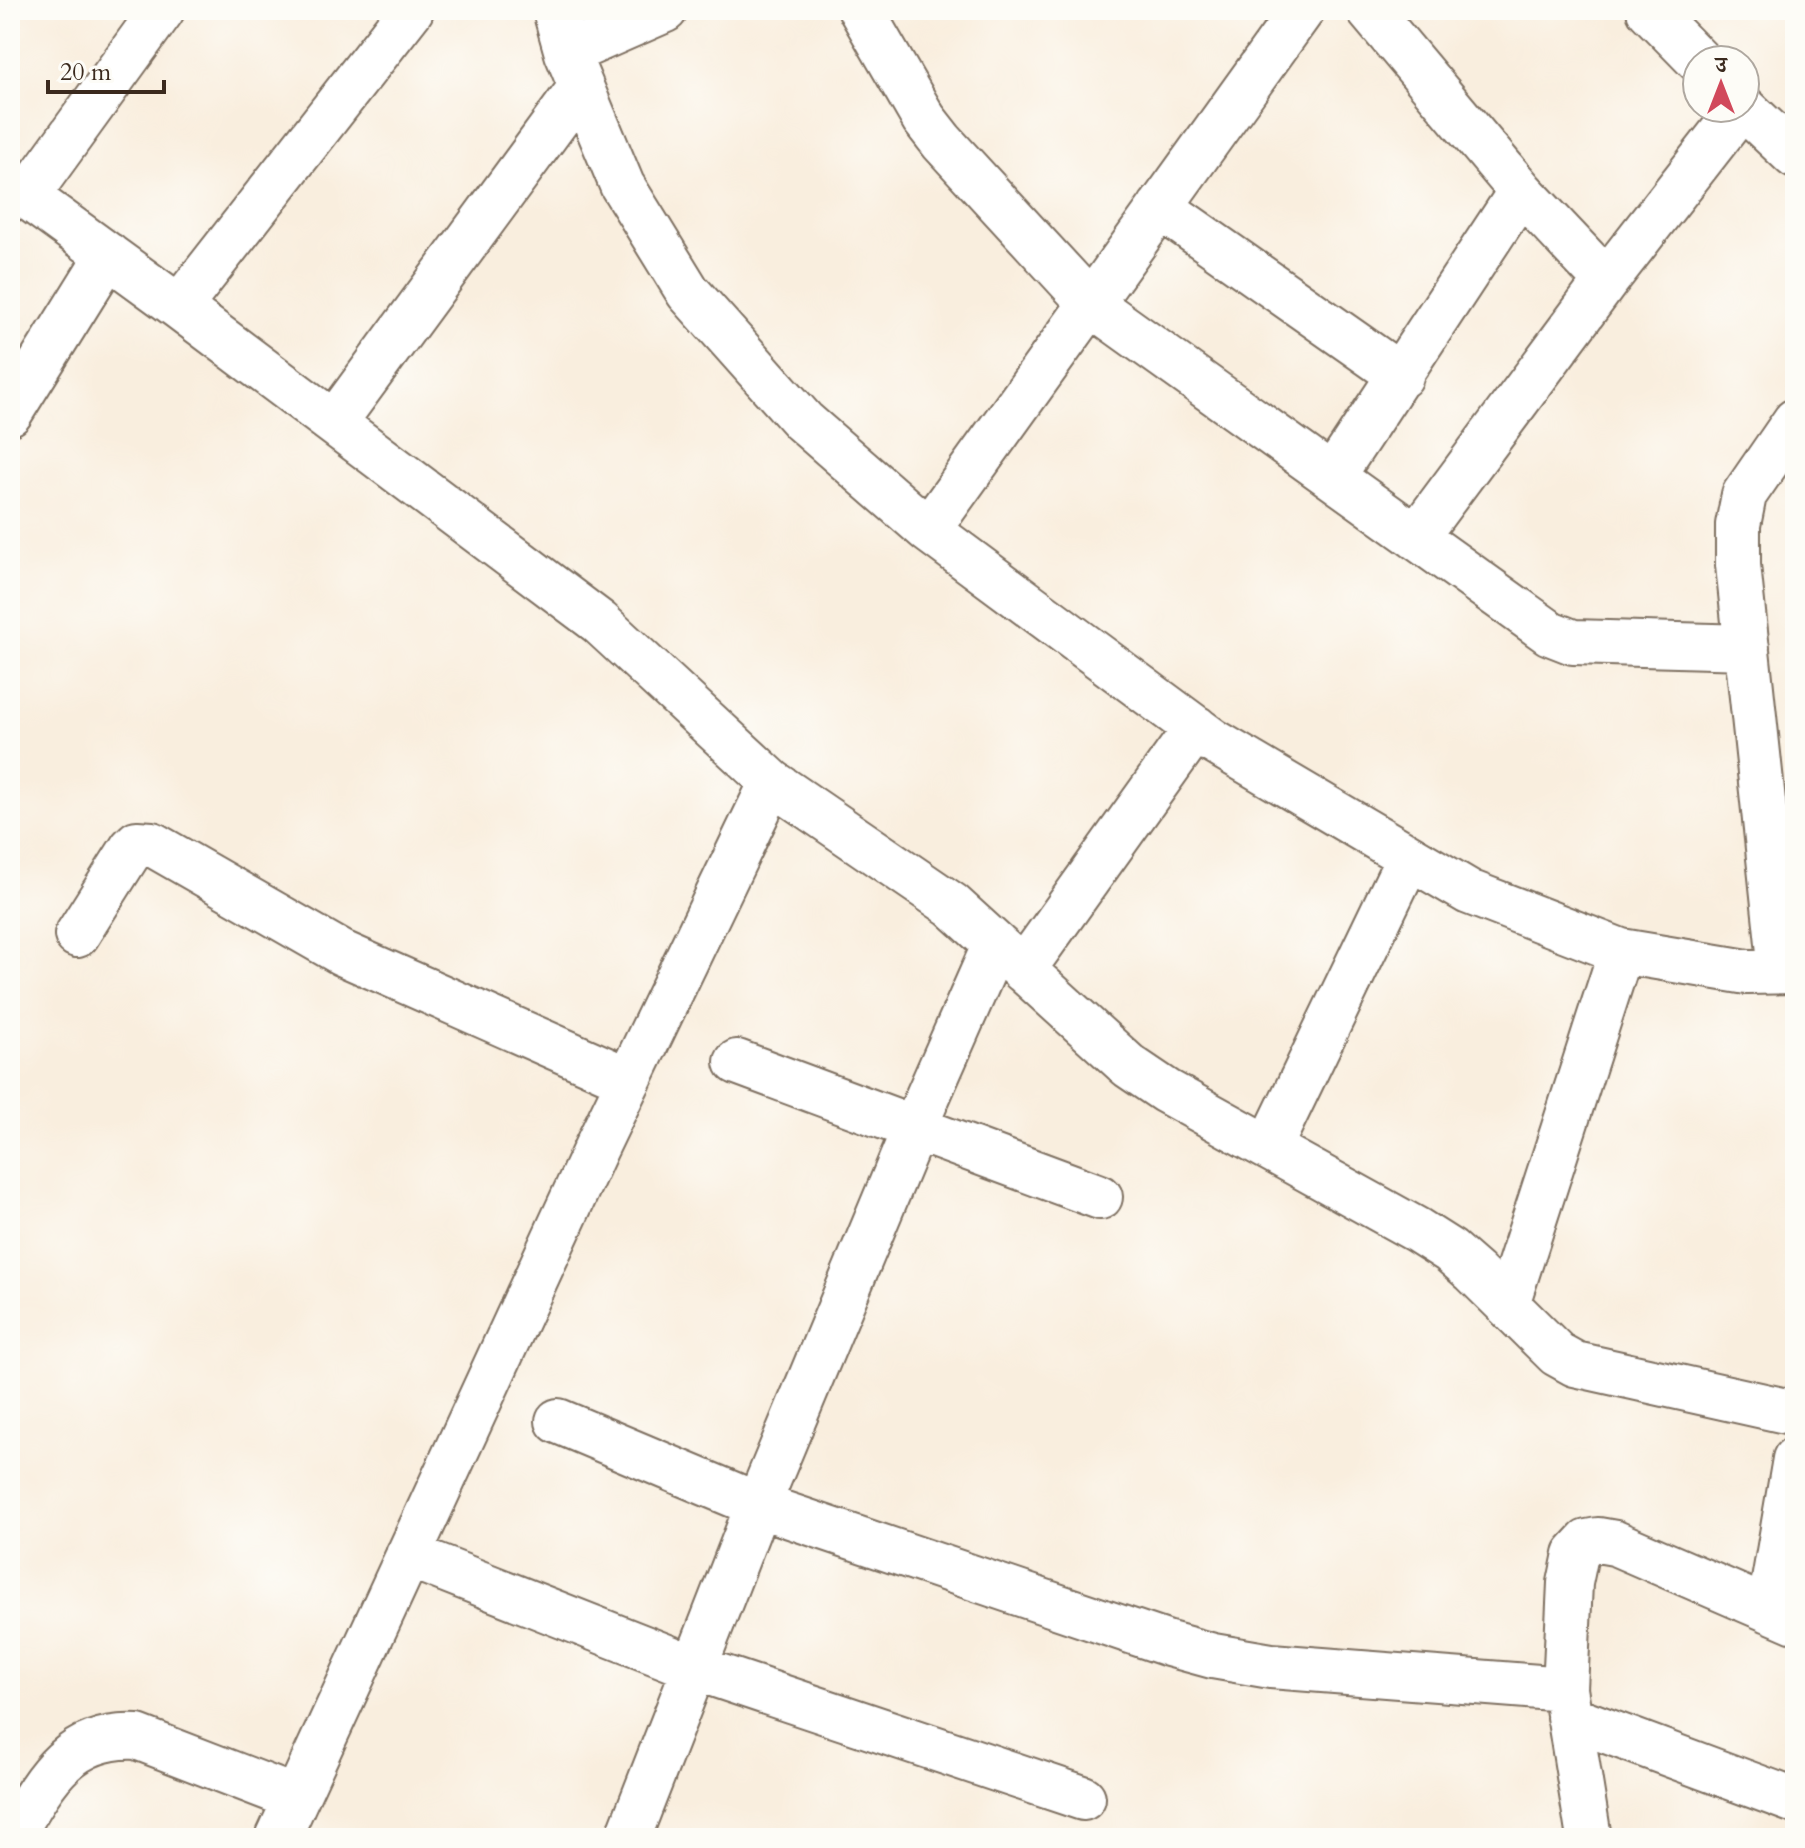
<svg xmlns="http://www.w3.org/2000/svg" width="1805" height="1848" font-family="Cardo,'Noto Serif Devanagari',serif">
<style>
.lines{fill:none;stroke-linecap:round;stroke-linejoin:round}
.street-casing{stroke:#7e6f61;stroke-width:48}
.street{stroke:#fff;stroke-width:44}
</style>
<rect width="100%" height="100%" fill="#fdfcf7"/>
<filter id="ink" filterUnits="userSpaceOnUse"><feTurbulence type="fractalNoise" baseFrequency=".0125" numOctaves="2"/><feDisplacementMap in="SourceGraphic" scale="16" xChannelSelector="R" yChannelSelector="G"/><feConvolveMatrix kernelMatrix="1 2 1 2 8 2 1 2 1" color-interpolation-filters="sRGB"/></filter>
<filter id="wash" filterUnits="userSpaceOnUse"><feTurbulence type="fractalNoise" baseFrequency=".006" numOctaves="4" result="noise"/><feDisplacementMap in="SourceGraphic" scale="32" xChannelSelector="R" yChannelSelector="G"/><feGaussianBlur stdDeviation="1.8" result="paint"/><feColorMatrix in="noise" values="0 0 0 0 0 0 0 0 0 0 0 0 0 0 0 0 0 1.4 0 .05"/><feComposite in="paint" operator="in"/></filter>
<g filter="url(#wash)">
<rect width="100%" height="100%" fill="#f9eede"/>
</g>
<g filter="url(#ink)">
<g class="lines">
<defs>
<path id="street" d="M555,10L567,53L622,185L688,292L803,421L928,530L1213,741L1469,892L1621,951L1747,972L1795,971
M861,10L924,119L942,142L1091,304L1550,633L1573,642L1747,647
M1369,10L1521,191L1606,281
M1649,10L1698,60
M567,53L665,10
M1744,108L1795,156
M10,184L179,307L599,622L772,782L952,905L1129,1066L1166,1091L1417,1230L1450,1251L1474,1272L1557,1354L1575,1364L1795,1413
M27,196L162,10
M1160,207L1401,376
M179,307L411,10
M10,413L108,255
M334,423L581,87
M1333,476L1521,191
M928,530L1302,10
M1416,537L1606,281L1741,108
M77,935L132,848L137,843L152,844L342,953L629,1080
M1023,970L1196,728
M1781,971L1738,565V525L1744,495L1795,421
M737,1062L1100,1197
M1269,1148L1409,857
M1507,1304L1621,951
M558,1421L758,1505L1169,1644L1213,1656L1271,1666L1565,1689
M408,1555L695,1668L1083,1798
M1769,1610L1795,1459
M1569,1717L1795,1801
M11,1838C42,1785 66,1733 137,1737L295,1798
M278,1838L596,1148L772,782
M628,1838L758,1505L928,1096L995,944
M1589,1838L1565,1689L1570,1583L1576,1554L1587,1542L1598,1540L1615,1543L1795,1621"/>
</defs>
<use href="#street" class="street-casing"/>
<use href="#street" class="street"/>
</g>
</g>
<rect width="1805" height="1848" fill="none" stroke="#fdfcf7" stroke-width="40"/>
<g transform="translate(1721 84)"><circle r="38" fill="#fdfcf7" stroke="#afa8a0" stroke-width="2"/>
<path d="M0-6L14 30L0 20L-14 30Z" fill="#d1495b"/>
<text y="-12" font-size="22" font-weight="bold" text-anchor="middle" fill="#3b2a1e">उ</text>
</g>
<path d="M48 80v12h116v-12" fill="none" stroke="#3b2a1e" stroke-width="4"/>
<text x="60" y="80" font-size="24" fill="#3b2a1e" stroke="#fdfcf7" stroke-width="6" paint-order="stroke">20 m</text>
</svg>
